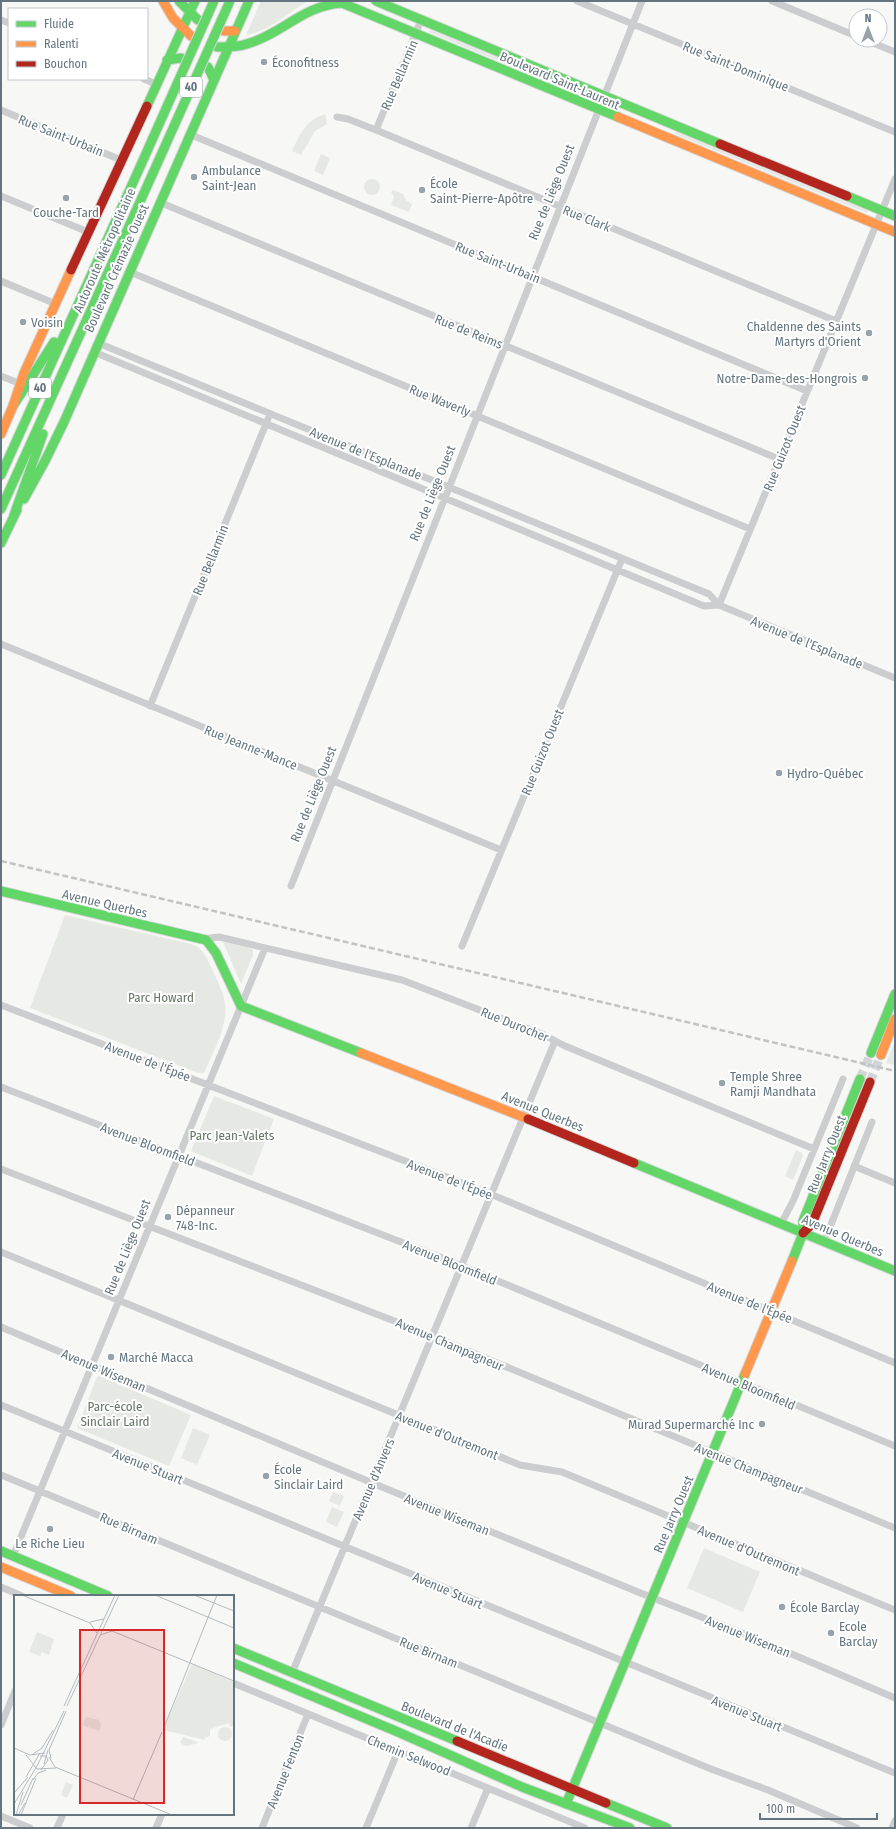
<svg xmlns="http://www.w3.org/2000/svg" width="896" height="1829" font-family="'Fira Sans Condensed',sans-serif">
<style>
.green{fill:#e6e9e3}
.lines{fill:none;stroke-linecap:round;stroke-linejoin:round}
.secondary-tunnel{stroke:#d2d6d8;stroke-width:9;stroke-dasharray:9 4.5;stroke-linecap:butt}
.fast-casing{stroke:#d4d5d6;stroke-width:11}
.slow-casing{stroke:#d4d5d6;stroke-width:11}
.jam-casing{stroke:#d4d5d6;stroke-width:11}
.street{stroke:#cccdce;stroke-width:7}
.fast{stroke:#63d668;stroke-width:9}
.slow{stroke:#ff974d;stroke-width:9}
.jam{stroke:#b3261e;stroke-width:9}
.rail{stroke:#c1c3c4;stroke-width:2.5;stroke-dasharray:6 3;stroke-linecap:butt}
.fast-bridge-casing{stroke:#d4d5d5;stroke-width:11;stroke-linecap:butt}
.fast-bridge{stroke:#63d668;stroke-width:9}
.poi-dot{fill:#97a2a9;stroke:#fff;stroke-width:1.5}
.labels{text-anchor:middle;stroke-width:4;stroke-linejoin:round;paint-order:stroke}
.shield{fill:#fff;stroke:#929ea5;stroke-width:1}
.shield-label{font-size:12px;font-weight:bold;fill:#64757f}
.poi-label{font-size:13px;fill:#64757f;stroke:#fff;text-anchor:start}
.street-label{font-size:13px;fill:#64757f;stroke:#fff}
.park-label{font-size:13px;fill:#677863;stroke:#fff}
.inset-road{fill:none;stroke:#b3bbbf;stroke-width:1}
.view{fill:#d62828;fill-opacity:0.15;stroke:#d62828;stroke-width:2}
.inset-edge{fill:none;stroke:#64757f;stroke-width:2}
</style>
<rect width="100%" height="100%" fill="#f7f7f6"/>
<path class="green" d="M261,1H308C289,12 268,32 246,35Z
M430,30L507,62L506,64L429,32Z
M325,114L327,124L315,131L301,155L292,151C300,134 306,120 325,114Z
M676,132L868,211L867,213L675,134Z
M321,154L330,158L323,175L314,171Z
M364 187a8 8 0 1 1 16 0a8 8 0 1 1-16 0Z
M393,190L403,194L406,200L412,204L409,212L391,205L394,197L391,192Z
M65,915L191,944C204,948 207,958 212,969C217,980 223,991 225,1003C229,1024 212,1054 204,1073H198L30,1008Z
M223,942L250,948L253,950V955L241,984Z
M895,1041V1065L886,1063Z
M214,1096L274,1119L252,1176L191,1151Z
M796,1150L802,1153L803,1156L793,1180L785,1176Z
M99,1376L191,1415L169,1466L77,1428L97,1377Z
M193,1428L210,1435L197,1465L181,1458Z
M333,1492L344,1496L340,1506L329,1501Z
M332,1507L344,1512L337,1527L326,1522Z
M704,1548L760,1572L743,1612L687,1588Z"/>
<g class="lines">
<path class="secondary-tunnel" d="M860,1079L871,1053
M870,1082L881,1055"/>
<defs>
<path id="fast" d="M179,1L198,20
M376,1L720,144
M217,47C229,47 239,47 250,43C285,32 302,6 342,3L618,117
M167,60L181,58
M208,67L214,80
M147,106L195,1
M847,196L895,216
M13,406L54,342
M1,475L140,167
M24,499L45,461L64,422L249,1
M1,509L153,173
M14,515L43,434
M1,543L17,510
M1,891L206,940L216,953L241,1006L361,1053
M871,1053L895,994
M634,1163L895,1271
M792,1261L803,1233V1221L860,1079
M1,1551L108,1596
M233,1648L457,1741
M233,1663L398,1732L522,1787L630,1828
M606,1803L667,1828
M566,1804L745,1374"/>
<path id="slow" d="M163,1L173,18L191,36
M224,31H235
M618,117L895,232
M1,434L13,406L24,373L71,270
M361,1053L528,1119
M881,1055L895,1019
M745,1374L792,1261
M1,1567L71,1596"/>
<path id="jam" d="M720,144L847,196
M71,270L147,106
M528,1119L634,1163
M803,1233L812,1224L870,1082
M457,1741L606,1803"/>
</defs>
<use href="#fast" class="fast-casing"/>
<use href="#slow" class="slow-casing"/>
<use href="#jam" class="jam-casing"/>
<path class="street" d="M577,1L895,132
M772,1L856,36
M1,20L9,23
M866,40L895,52
M144,79L156,84
M1,110L121,160
M337,117L348,119L376,130L836,321
M376,130L421,20
M189,134L807,391
M1,196L88,232
M159,202L779,459
M130,272L750,529
M1,281L56,304
M98,343L709,594L719,605
M94,352L704,606L719,605L895,678
M1,376L21,384
M719,605L895,179
M1,644L501,850
M150,706L268,419
M291,886L642,1
M203,939L219,937L402,980L542,1034L565,1046L814,1149
M462,946L622,559
M1,1005L488,1193L895,1363
M1,1087L450,1261L895,1446
M854,1166L895,1183
M1,1169L415,1329L895,1528
M781,1224L793,1201L843,1079
M824,1242L872,1122
M1,1252L520,1465L562,1472L895,1610
M1,1327L382,1487L643,1594L747,1635L895,1698
M1,1405L895,1773
M1,1475L711,1769L768,1790L857,1828
M13,1556L265,948
M1,1587L22,1596
M292,1673L555,1041
M233,1683L585,1828
M1,1725L15,1691
M1,1816L30,1828
M57,1828L63,1814
M156,1828L162,1814
M262,1828L308,1714
M366,1828L398,1751
M471,1828L488,1788
M892,1828L895,1821"/>
<use href="#fast" class="fast"/>
<use href="#slow" class="slow"/>
<use href="#jam" class="jam"/>
<path class="rail" d="M1,861L895,1071"/>
<defs>
<path id="fast-bridge" d="M140,167L214,1
M153,173L230,1"/>
</defs>
<use href="#fast-bridge" class="fast-bridge-casing"/>
<use href="#fast-bridge" class="fast-bridge"/>
</g>
<g class="poi-dot">
<circle cx="264" cy="62" r="4"/>
<circle cx="194" cy="177" r="4"/>
<circle cx="422" cy="190" r="4"/>
<circle cx="66" cy="198" r="4"/>
<circle cx="23" cy="322" r="4"/>
<circle cx="869" cy="333" r="4"/>
<circle cx="865" cy="378" r="4"/>
<circle cx="779" cy="773" r="4"/>
<circle cx="722" cy="1083" r="4"/>
<circle cx="168" cy="1217" r="4"/>
<circle cx="111" cy="1357" r="4"/>
<circle cx="762" cy="1424" r="4"/>
<circle cx="266" cy="1476" r="4"/>
<circle cx="50" cy="1529" r="4"/>
<circle cx="782" cy="1607" r="4"/>
<circle cx="831" cy="1633" r="4"/>
</g>
<g class="labels">
<g class="shield">
<rect x="180" y="77" width="22" height="20" rx="3"/>
<rect x="29" y="378" width="22" height="20" rx="3"/>
</g>
<g class="shield-label">
<text x="191" y="91">40</text>
<text x="40" y="392">40</text>
</g>
<g class="poi-label">
<text x="272" y="67">Éconofitness</text>
<text x="202" y="175">Ambulance<tspan x="202" dy="15">Saint-Jean</tspan></text>
<text x="430" y="188">École<tspan x="430" dy="15">Saint-Pierre-Apôtre</tspan></text>
<text x="66" y="217" text-anchor="middle">Couche-Tard</text>
<text x="31" y="327">Voisin</text>
<text x="861" y="331" text-anchor="end">Chaldenne des Saints<tspan x="861" dy="15">Martyrs d'Orient</tspan></text>
<text x="857" y="383" text-anchor="end">Notre-Dame-des-Hongrois</text>
<text x="787" y="778">Hydro-Québec</text>
<text x="730" y="1081">Temple Shree<tspan x="730" dy="15">Ramji Mandhata</tspan></text>
<text x="176" y="1215">Dépanneur<tspan x="176" dy="15">748-Inc.</tspan></text>
<text x="119" y="1362">Marché Macca</text>
<text x="754" y="1429" text-anchor="end">Murad Supermarché Inc</text>
<text x="274" y="1474">École<tspan x="274" dy="15">Sinclair Laird</tspan></text>
<text x="50" y="1548" text-anchor="middle">Le Riche Lieu</text>
<text x="790" y="1612">École Barclay</text>
<text x="839" y="1631">Ecole<tspan x="839" dy="15">Barclay</tspan></text>
</g>
<g class="street-label">
<text transform="translate(736 66) rotate(22)" y="5">Rue Saint-Dominique</text>
<text transform="translate(399 75) rotate(-67)" y="5">Rue Bellarmin</text>
<text transform="translate(560 80) rotate(23)" y="5">Boulevard Saint-Laurent</text>
<text transform="translate(61 135) rotate(22)" y="5">Rue Saint-Urbain</text>
<text transform="translate(551 192) rotate(-68)" y="5">Rue de Liège Ouest</text>
<text transform="translate(587 218) rotate(22)" y="5">Rue Clark</text>
<text transform="translate(104 250) rotate(-66)" y="5">Autoroute Métropolitaine</text>
<text transform="translate(498 262) rotate(22)" y="5">Rue Saint-Urbain</text>
<text transform="translate(116 268) rotate(-66)" y="5">Boulevard Crémazie Ouest</text>
<text transform="translate(469 331) rotate(22)" y="5">Rue de Reims</text>
<text transform="translate(440 400) rotate(22)" y="5">Rue Waverly</text>
<text transform="translate(784 448) rotate(-68)" y="5">Rue Guizot Ouest</text>
<text transform="translate(366 453) rotate(22)" y="5">Avenue de l'Esplanade</text>
<text transform="translate(432 493) rotate(-68)" y="5">Rue de Liège Ouest</text>
<text transform="translate(210 560) rotate(-68)" y="5">Rue Bellarmin</text>
<text transform="translate(807 642) rotate(22)" y="5">Avenue de l'Esplanade</text>
<text transform="translate(251 747) rotate(22)" y="5">Rue Jeanne-Mance</text>
<text transform="translate(542 752) rotate(-68)" y="5">Rue Guizot Ouest</text>
<text transform="translate(313 794) rotate(-68)" y="5">Rue de Liège Ouest</text>
<text transform="translate(105 903) rotate(13)" y="5">Avenue Querbes</text>
<text transform="translate(515 1024) rotate(22)" y="5">Rue Durocher</text>
<text transform="translate(148 1061) rotate(21)" y="5">Avenue de l'Épée</text>
<text transform="translate(543 1111) rotate(22)" y="5">Avenue Querbes</text>
<text transform="translate(148 1144) rotate(21)" y="5">Avenue Bloomfield</text>
<text transform="translate(826 1154) rotate(-68)" y="5">Rue Jarry Ouest</text>
<text transform="translate(450 1179) rotate(21)" y="5">Avenue de l'Épée</text>
<text transform="translate(843 1235) rotate(23)" y="5">Avenue Querbes</text>
<text transform="translate(127 1247) rotate(-68)" y="5">Rue de Liège Ouest</text>
<text transform="translate(450 1262) rotate(22)" y="5">Avenue Bloomfield</text>
<text transform="translate(750 1302) rotate(22)" y="5">Avenue de l'Épée</text>
<text transform="translate(450 1344) rotate(23)" y="5">Avenue Champagneur</text>
<text transform="translate(104 1370) rotate(23)" y="5">Avenue Wiseman</text>
<text transform="translate(749 1386) rotate(23)" y="5">Avenue Bloomfield</text>
<text transform="translate(447 1435) rotate(22)" y="5">Avenue d'Outremont</text>
<text transform="translate(148 1466) rotate(22)" y="5">Avenue Stuart</text>
<text transform="translate(749 1468) rotate(22)" y="5">Avenue Champagneur</text>
<text transform="translate(373 1479) rotate(-67)" y="5">Avenue d'Anvers</text>
<text transform="translate(447 1514) rotate(22)" y="5">Avenue Wiseman</text>
<text transform="translate(673 1514) rotate(-67)" y="5">Rue Jarry Ouest</text>
<text transform="translate(129 1528) rotate(23)" y="5">Rue Birnam</text>
<text transform="translate(749 1550) rotate(23)" y="5">Avenue d'Outremont</text>
<text transform="translate(448 1590) rotate(23)" y="5">Avenue Stuart</text>
<text transform="translate(748 1636) rotate(22)" y="5">Avenue Wiseman</text>
<text transform="translate(429 1652) rotate(22)" y="5">Rue Birnam</text>
<text transform="translate(747 1713) rotate(22)" y="5">Avenue Stuart</text>
<text transform="translate(455 1726) rotate(22)" y="5">Boulevard de l'Acadie</text>
<text transform="translate(409 1755) rotate(22)" y="5">Chemin Selwood</text>
<text transform="translate(285 1771) rotate(-68)" y="5">Avenue Fenton</text>
</g>
<g class="park-label">
<text x="161" y="1002">Parc Howard</text>
<text x="232" y="1140">Parc Jean-Valets</text>
<text x="115" y="1411">Parc-école<tspan x="115" dy="15">Sinclair Laird</tspan></text>
</g>
</g>
<g transform="translate(14 1595)">
<rect width="220" height="220" fill="#f7f7f6"/>
<path d="M23,37L40,44L35,60L28,57L26,61L15,57ZM178,69L220,87V131L216,132L215,128L196,134V141L190,143L191,145L149,135ZM72,122L85,125L87,131L85,136L68,130ZM204 139a7 7 0 1 1 14 0a7 7 0 1 1-14 0ZM169,142L178,145L185,148L172,151L166,148ZM52,187L59,190L53,203L47,200Z" fill="#e6e9e3"/>
<path class="inset-road" d="M8,0L76,28L83,38M141,0L220,33M180,0L220,16M76,27L90,24M86,40L98,36L220,86M50,111L101,0M53,111L105,0M149,135L203,0M0,153L16,160L31,158M19,159L28,153L39,135M12,160L23,174L42,173M26,161H32L34,165L27,175M35,162L41,172L158,220M37,163L35,155L52,116M30,169L34,155M12,182L26,158M19,185L24,178L32,175M0,198L14,182M119,205L148,137M0,209L23,171L50,116M7,210L19,183M2,220L9,197M4,220L11,208M7,220L22,183"/>
<path class="view" d="M66,35H150V208H66Z"/>
<rect width="220" height="220" class="inset-edge"/>
</g>
<rect width="896" height="1829" fill="none" stroke="#64757f" stroke-width="4"/>
<rect x="8" y="8" width="140" height="72" fill="#ffffff" stroke="#c1c8cc"/>
<rect x="16" y="21" width="20" height="6" fill="#63d668" stroke="#c1c8cc"/>
<text x="44" y="28" font-size="12" fill="#64757f">Fluide</text>
<rect x="16" y="41" width="20" height="6" fill="#ff974d" stroke="#c1c8cc"/>
<text x="44" y="48" font-size="12" fill="#64757f">Ralenti</text>
<rect x="16" y="61" width="20" height="6" fill="#b3261e" stroke="#c1c8cc"/>
<text x="44" y="68" font-size="12" fill="#64757f">Bouchon</text>
<g transform="translate(868 28)"><circle r="19" fill="#ffffff" stroke="#c1c8cc"/>
<path d="M0-3L7 15L0 10L-7 15Z" fill="#97a2a9"/>
<text y="-6" font-size="11" font-weight="bold" text-anchor="middle" fill="#64757f">N</text>
</g>
<path d="M760 1813v6h117v-6" fill="none" stroke="#64757f" stroke-width="2"/>
<text x="766" y="1813" font-size="12" fill="#64757f" stroke="#ffffff" stroke-width="3" paint-order="stroke">100 m</text>
</svg>
